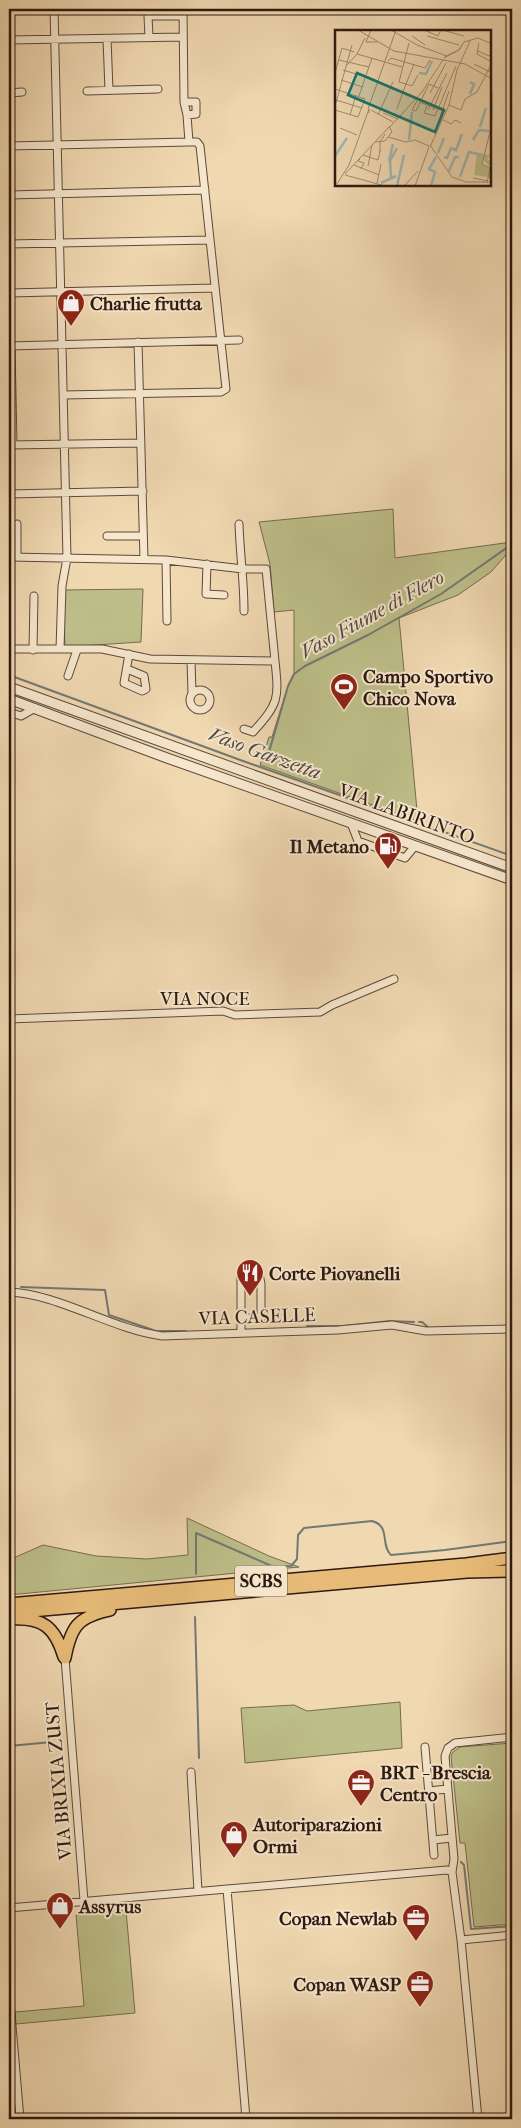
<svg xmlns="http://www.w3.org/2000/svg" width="521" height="2128" font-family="'IM FELL French Canon',serif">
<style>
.green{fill:#bdbe89;stroke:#766c4d}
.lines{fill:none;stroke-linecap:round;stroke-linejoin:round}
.stream{stroke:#727875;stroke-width:2}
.minor-casing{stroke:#5e4939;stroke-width:9}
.tertiary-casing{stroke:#5e4939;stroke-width:11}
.trunk-casing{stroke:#2e1911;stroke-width:14}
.minor{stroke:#f5e6cc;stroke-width:7}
.tertiary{stroke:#f5e6cc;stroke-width:9}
.trunk{stroke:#e8bc78;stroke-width:11}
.labels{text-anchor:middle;stroke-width:4;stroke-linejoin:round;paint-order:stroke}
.shield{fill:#f5e6cc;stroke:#6a5649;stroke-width:1}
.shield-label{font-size:18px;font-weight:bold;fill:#2e1911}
.poi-label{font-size:19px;font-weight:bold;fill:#2e1911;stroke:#f5e6cc;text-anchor:start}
.street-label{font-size:19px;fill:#2e1911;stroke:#f5e6cc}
.water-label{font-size:20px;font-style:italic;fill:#504843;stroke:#f5e6cc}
.inset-river{fill:none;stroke:#a0b7b7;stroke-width:2.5}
.inset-road{fill:none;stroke:#a28c71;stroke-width:1}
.view{fill:#0f766e;fill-opacity:0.15;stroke:#0f766e;stroke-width:2.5}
.inset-edge{fill:none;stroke:#2e1911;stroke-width:2.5}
</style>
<rect width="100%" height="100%" fill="#f0d8b1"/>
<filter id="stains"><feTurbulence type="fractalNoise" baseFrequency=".004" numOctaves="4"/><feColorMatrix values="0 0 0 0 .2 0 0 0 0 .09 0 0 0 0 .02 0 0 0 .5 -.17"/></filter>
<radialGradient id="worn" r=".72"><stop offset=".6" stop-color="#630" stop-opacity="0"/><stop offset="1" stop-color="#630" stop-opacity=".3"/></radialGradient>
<path class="green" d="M393,509L395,558L512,542V548L491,572L458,595L399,618L418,821L260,765L269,737H272L288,686L294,674V610L274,612L270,564L259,522Z
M143,589L141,642L65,647L63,590Z
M187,1518L269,1556L299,1567L9,1595V1560L43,1545L96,1556L147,1559L188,1555Z
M400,1702L402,1748L245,1763L241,1708L294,1705L307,1711Z
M512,1743V1924L474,1927L465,1843H460L451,1756L453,1752L460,1747Z
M126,1910L135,2013L16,2024L15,2012L84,2006L76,1915Z"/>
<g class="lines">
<path class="stream" d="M9,675L243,761L512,856
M267,759L288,686L294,674L305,666L368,635L441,594L512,544
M21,1287L105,1290L109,1315L156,1331H186
M419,1322H422L429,1328
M307,1326H343L390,1321L414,1322
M441,1327L512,1326
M196,1574V1533L274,1567L291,1566L297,1559L298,1535L304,1528L372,1521C391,1526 380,1545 391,1555L445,1550L512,1541
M195,1617L199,1758
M9,1746L52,1742
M461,1862L464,1865L471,1929L512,1926"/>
<defs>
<path id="minor" d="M54,9L67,558L62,586L60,649
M183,9L184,102L187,115L189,142
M149,37L148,16H183
M107,39L109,90
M9,40L183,37
M87,91L158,89
M9,93L22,92
M184,102H196V114L187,115
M9,146L189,142H197L200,146L226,389L221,392L64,395
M9,195L205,190
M9,244L210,240
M9,293L215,288
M138,342L144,559
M9,346L239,340
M11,346L13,445
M9,445L141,443
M9,494L143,491
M17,524V557
M239,524C240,554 244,581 244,611
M107,536H143
M9,557L166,560L243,569H266L275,661L150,659L102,649H9
M166,560L167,621
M207,564L206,594L224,595
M33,650L34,596
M191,660L192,693
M127,669L144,676L146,689L142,691L124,683L129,654
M68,676L77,650
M190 700a10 10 0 1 1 20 0a10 10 0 1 1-20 0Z
M9,712L21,716L35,708
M244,729L253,732C279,703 279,699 275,661
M351,823L358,841L405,858L415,846
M9,1019L223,1011L235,1015L320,1012L332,1005L394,979
M9,1292C59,1294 111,1329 162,1336L338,1330L392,1325L426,1331L512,1329
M241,1318H261V1284L260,1279L256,1277L241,1276V1332
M65,1658L84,1901
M425,1747L434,1855
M191,1772L198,1891
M429,1791L447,1789
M433,1840L452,1838
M227,1889L246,2119
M9,1908L447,1870L452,1872
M461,1940L512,1935
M9,1991L20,2119
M478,2119L461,1940L452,1872L454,1859L445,1756L448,1748L455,1743L512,1737"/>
<path id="tertiary" d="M9,687L512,868
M9,699L167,758L512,880"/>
<path id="trunk" d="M9,1604L466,1564L512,1558
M9,1613L467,1572L512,1571
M10,1619C43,1617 55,1627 64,1657
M65,1658C71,1626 78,1617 110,1610"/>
</defs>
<use href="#minor" class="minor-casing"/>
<use href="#tertiary" class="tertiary-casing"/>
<use href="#trunk" class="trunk-casing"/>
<use href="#minor" class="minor"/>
<use href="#tertiary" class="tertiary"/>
<use href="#trunk" class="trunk"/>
</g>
<defs>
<symbol id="shop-pin" viewBox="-11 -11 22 30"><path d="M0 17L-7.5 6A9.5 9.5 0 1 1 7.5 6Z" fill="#8f2418" stroke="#f5e6cc"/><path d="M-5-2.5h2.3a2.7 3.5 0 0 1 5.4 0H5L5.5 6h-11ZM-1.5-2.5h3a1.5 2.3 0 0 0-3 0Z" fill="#fff"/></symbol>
<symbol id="stadium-pin" viewBox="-11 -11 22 30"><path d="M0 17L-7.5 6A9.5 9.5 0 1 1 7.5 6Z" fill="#8f2418" stroke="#f5e6cc"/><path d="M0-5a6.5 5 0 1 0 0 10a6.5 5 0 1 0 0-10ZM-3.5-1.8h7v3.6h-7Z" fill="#fff"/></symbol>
<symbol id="fuel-pin" viewBox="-11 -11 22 30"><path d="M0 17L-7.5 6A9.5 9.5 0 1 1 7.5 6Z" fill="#8f2418" stroke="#f5e6cc"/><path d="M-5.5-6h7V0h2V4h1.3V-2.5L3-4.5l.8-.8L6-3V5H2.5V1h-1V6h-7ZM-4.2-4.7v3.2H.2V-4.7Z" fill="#fff"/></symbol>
<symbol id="restaurant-pin" viewBox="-11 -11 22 30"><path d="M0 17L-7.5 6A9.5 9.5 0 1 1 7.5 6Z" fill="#8f2418" stroke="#f5e6cc"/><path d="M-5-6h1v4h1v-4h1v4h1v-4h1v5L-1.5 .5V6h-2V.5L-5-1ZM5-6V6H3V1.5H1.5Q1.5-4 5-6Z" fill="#fff"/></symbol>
<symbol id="office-pin" viewBox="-11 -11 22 30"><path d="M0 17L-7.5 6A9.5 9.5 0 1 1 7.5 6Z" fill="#8f2418" stroke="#f5e6cc"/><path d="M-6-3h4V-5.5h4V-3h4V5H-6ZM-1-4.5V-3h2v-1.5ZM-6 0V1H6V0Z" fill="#fff"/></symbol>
</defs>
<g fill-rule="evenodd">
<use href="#shop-pin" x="55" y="287" width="32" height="43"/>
<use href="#stadium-pin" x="328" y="671" width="32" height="43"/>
<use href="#fuel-pin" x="372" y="830" width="32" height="43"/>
<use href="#restaurant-pin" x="234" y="1257" width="32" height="43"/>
<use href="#office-pin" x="345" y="1767" width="32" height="43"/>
<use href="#shop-pin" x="218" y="1819" width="32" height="43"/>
<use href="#shop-pin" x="44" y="1890" width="32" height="43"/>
<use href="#office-pin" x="400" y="1902" width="32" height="43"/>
<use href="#office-pin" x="404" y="1968" width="32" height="43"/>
</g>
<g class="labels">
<rect class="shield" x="235" y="1565.5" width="52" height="31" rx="4"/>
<g class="shield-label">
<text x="261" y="1587">SCBS</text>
</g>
<g class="poi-label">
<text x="90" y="310">Charlie frutta</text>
<text x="363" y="683">Campo Sportivo<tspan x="363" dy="22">Chico Nova</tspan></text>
<text x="369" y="853" text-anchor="end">Il Metano</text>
<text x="269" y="1280">Corte Piovanelli</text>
<text x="380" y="1779">BRT - Brescia<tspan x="380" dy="22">Centro</tspan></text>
<text x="253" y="1831">Autoriparazioni<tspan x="253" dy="22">Ormi</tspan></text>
<text x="79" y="1913">Assyrus</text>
<text x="397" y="1925" text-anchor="end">Copan Newlab</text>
<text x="401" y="1991" text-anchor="end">Copan WASP</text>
</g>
<g class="street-label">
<text transform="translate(407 813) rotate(20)" y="7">VIA LABIRINTO</text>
<text x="205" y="1005">VIA NOCE</text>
<text transform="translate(257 1316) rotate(-2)" y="7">VIA CASELLE</text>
<text transform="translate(58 1781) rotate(-95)" y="7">VIA BRIXIA ZUST</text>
</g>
<g class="water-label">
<text transform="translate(372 614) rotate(-29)" y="7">Vaso Fiume di Flero</text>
<text transform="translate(265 753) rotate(20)" y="7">Vaso Garzetta</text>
</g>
</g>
<g transform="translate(335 30)">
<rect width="156" height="156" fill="#f0d8b1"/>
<path d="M142,123L156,125L152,130H156L154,137L149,130L147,134L156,139V152L153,147L139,145Z" fill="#bdbe89"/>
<path class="inset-river" d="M84,43L91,44L97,31M135,52L139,54L135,64M145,97L151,78M74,110L77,82M138,110L144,100L154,101M103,123L109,108M0,126L12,108M109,127L112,128L116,118L121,120L127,104M54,131L58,114M114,141L120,127H124M56,147L55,131L62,118M125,147L134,122L147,125M46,153L61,146M62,156L69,125M96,156L100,142L94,139L101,127"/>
<path class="inset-road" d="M23,0L59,21L130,34L157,49M36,0L31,12H42M56,0L82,15L112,26M89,0L103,6L106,0M107,0L129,6M77,6L90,15M92,6L124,15M143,8L157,14M74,13L64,52L71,54L68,62L80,68M144,13L142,24L157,32M127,15L124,20L115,24L109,28L124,20L129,12L143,8M143,21L154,26L157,23M22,24L30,8M4,30L34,37M53,31L56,28L90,38L95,30M50,32L67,37M79,34L71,54L77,56L83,45M139,34L157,43M12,35L22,24L50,32M8,40L31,47M0,43L7,18L19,22M6,50L28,57M0,59L30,69L23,87L0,80M157,62V90M95,63L111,33M24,66L37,28M1,70L27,78M84,72L111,82M114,75L126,80L130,69L142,62L157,33M0,76L17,15M92,76L89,83L100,86L121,36M33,79L61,0M62,79L68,62M36,80L58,92M93,80L112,43M98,80L107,57M81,81L94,54L103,58M81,81L77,80L83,69M48,83L63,89M15,85L21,65M43,85L58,52M105,87L114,61M108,90L116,94L120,90L126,93M5,98L22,105M54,98L87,62L108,30M53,107L71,112L80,110L94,116M40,112L50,111L57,102L55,98M95,115L117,147L131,152H157M95,117L114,75L122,40L135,11M45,122V112L50,104M28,125L43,130L45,121M25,129L23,131L29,133L26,139M19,135L44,145M33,136L37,115M10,144L55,96M10,145L50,156M138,148L153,151M42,153L46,134M152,153L155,138L147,134L157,94M2,154L14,135L34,79V83M69,156L83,141M80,156L94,117"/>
<path class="view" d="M22,43L109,80L100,102L13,65Z"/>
<rect width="156" height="156" class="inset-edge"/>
</g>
<rect width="521" height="2128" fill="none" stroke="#f0d8b1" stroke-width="30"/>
<rect x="10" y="10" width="501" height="2108" fill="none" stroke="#2e1911" stroke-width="2.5"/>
<rect x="15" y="15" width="491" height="2098" fill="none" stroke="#2e1911"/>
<rect width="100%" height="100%" filter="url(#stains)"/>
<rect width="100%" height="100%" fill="url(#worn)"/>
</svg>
